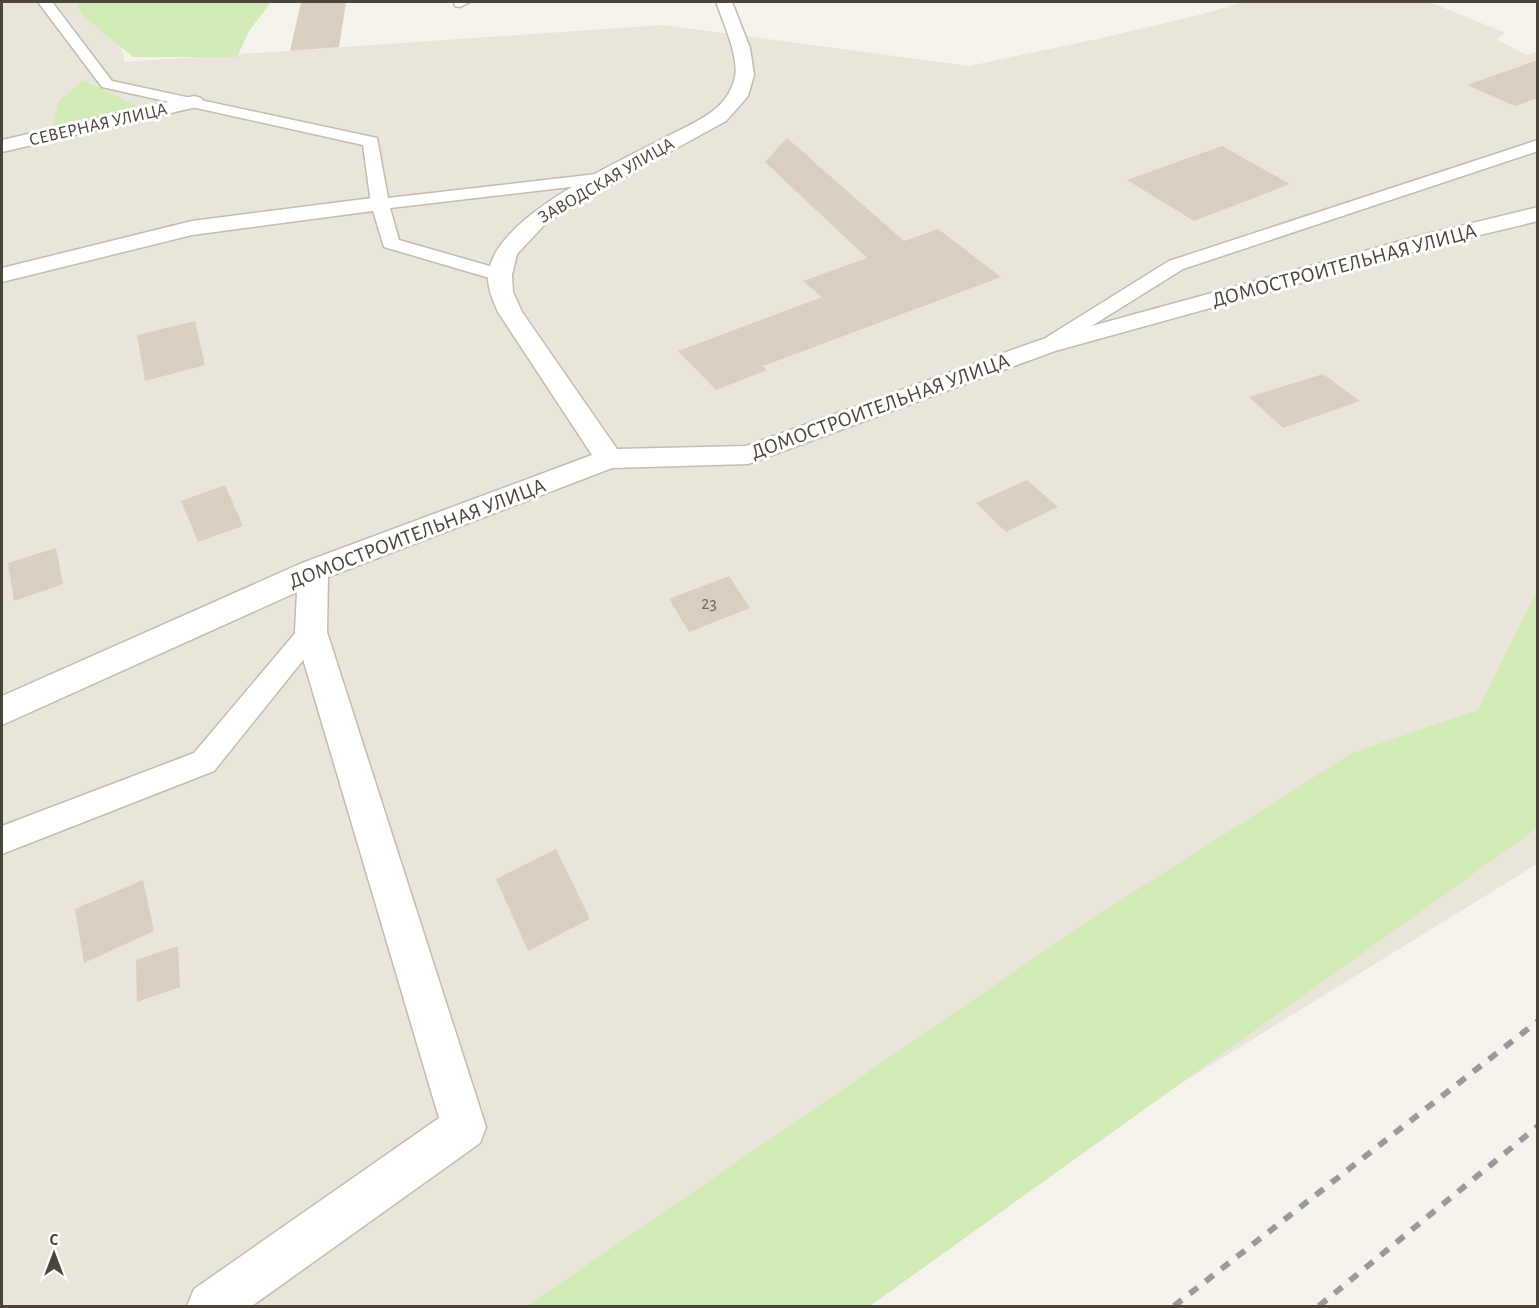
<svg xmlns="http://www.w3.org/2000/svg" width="1539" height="1308" font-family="'Alegreya Sans',sans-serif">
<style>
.residential{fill:#eae5da}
.green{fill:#d2eab5}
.building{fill:#d8cfc1}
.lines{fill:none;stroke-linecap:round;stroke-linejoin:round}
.service-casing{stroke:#c2bbae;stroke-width:3}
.minor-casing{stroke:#c2bbae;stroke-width:3}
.service{fill:#fff;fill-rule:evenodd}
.minor{fill:#fff;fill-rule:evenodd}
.rail{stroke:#9a9a9a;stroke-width:6;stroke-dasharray:10 10;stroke-linecap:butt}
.labels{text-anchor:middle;stroke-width:6;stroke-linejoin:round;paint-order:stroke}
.far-street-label{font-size:18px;fill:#4b4439;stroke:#fff}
.number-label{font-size:18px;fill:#6e675b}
.street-label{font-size:21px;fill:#4b4439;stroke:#fff}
</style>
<rect width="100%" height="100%" fill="#f6f3ec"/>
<path class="residential" d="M2,2H108L125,62L663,25L969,66L1102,38L1203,14L1243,2H1429L1506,33L1496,39L1526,55L1537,52V864L820,1306H2Z"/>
<path class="green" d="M76,2H271L249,31L237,57H133L82,15Z
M83,80L137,106L53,128L58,102Z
M1537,590V828L870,1306H527L1088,921L1352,753L1478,710Z"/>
<path class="building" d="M301,2H346L339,47L290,51Z
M1538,60V98L1515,106L1467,85Z
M787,138L904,241L938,229L1001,277L763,366L767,370L716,390L678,351L822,297L803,281L867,258L765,162Z
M1222,146L1290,184L1194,221L1127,180Z
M195,321L205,365L145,381L137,335Z
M1323,374L1360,401L1283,428L1249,397Z
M1027,480L1058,507L1006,532L976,503Z
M225,485L243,526L198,542L181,501Z
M56,548L63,584L14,601L8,563Z
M729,576L750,608L689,632L669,599Z
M556,849L590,919L528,951L496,879Z
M143,880L154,931L84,963L75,909Z
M178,946L180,987L137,1002L136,960Z"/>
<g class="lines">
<defs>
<path id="service" d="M38,2H52L112,81L377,138L388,198L605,173L611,174L614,178L611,182L605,183L390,208L399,240L507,271L510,275L507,279H493L384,247L371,204L363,145L102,87Z
M454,2H470L460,7L455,6Z
M1538,140V151L1183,269L1053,350L1046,352L1039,350L1036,346L1039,342L1169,261Z
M311,622L320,625L324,632L320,639L214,771L2,854V826L194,753L302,625Z"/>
<path id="minor" d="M716,2H732L750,48L754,75L748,96L726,121L613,183L547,222L517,254L512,275L513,292L522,312L617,449L746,446L1037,341L1419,236L1538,207V221L1434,246L1055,351L748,464L612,468L328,577L327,632L486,1127L480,1143L252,1306H187L194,1289L439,1118L295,632L297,592L2,725V696L302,563L592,455L498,312C493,300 488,290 488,277C491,217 618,163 666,137C693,123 728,111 735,77C739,56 723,22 716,2Z
M194,96L201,98L204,102L201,106L2,152V140Z
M380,197L388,199L391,204L388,209L192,235L2,282V268L192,221Z"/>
</defs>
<use href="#service" class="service-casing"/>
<use href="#minor" class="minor-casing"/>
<use href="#service" class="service"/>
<use href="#minor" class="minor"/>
<path class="rail" d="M1174,1306L1538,1021
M1319,1306L1538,1126"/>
</g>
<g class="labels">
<g class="far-street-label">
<text transform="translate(98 124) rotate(-13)" y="6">СЕВЕРНАЯ УЛИЦА</text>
<text transform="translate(606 180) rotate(-30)" y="6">ЗАВОДСКАЯ УЛИЦА</text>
</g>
<g class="number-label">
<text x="709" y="609">23</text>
</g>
<g class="street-label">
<text transform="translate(1344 265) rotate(-15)" y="7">ДОМОСТРОИТЕЛЬНАЯ УЛИЦА</text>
<text transform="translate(880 406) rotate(-20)" y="7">ДОМОСТРОИТЕЛЬНАЯ УЛИЦА</text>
<text transform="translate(417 533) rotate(-21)" y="7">ДОМОСТРОИТЕЛЬНАЯ УЛИЦА</text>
</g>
</g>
<rect width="1539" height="1308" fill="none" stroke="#4b4439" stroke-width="6"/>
<g transform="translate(54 1254)" stroke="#ffffff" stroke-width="4.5" paint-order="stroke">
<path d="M0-4.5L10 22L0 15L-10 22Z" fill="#4b4439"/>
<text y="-9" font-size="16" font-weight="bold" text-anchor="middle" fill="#4b4439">С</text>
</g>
</svg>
